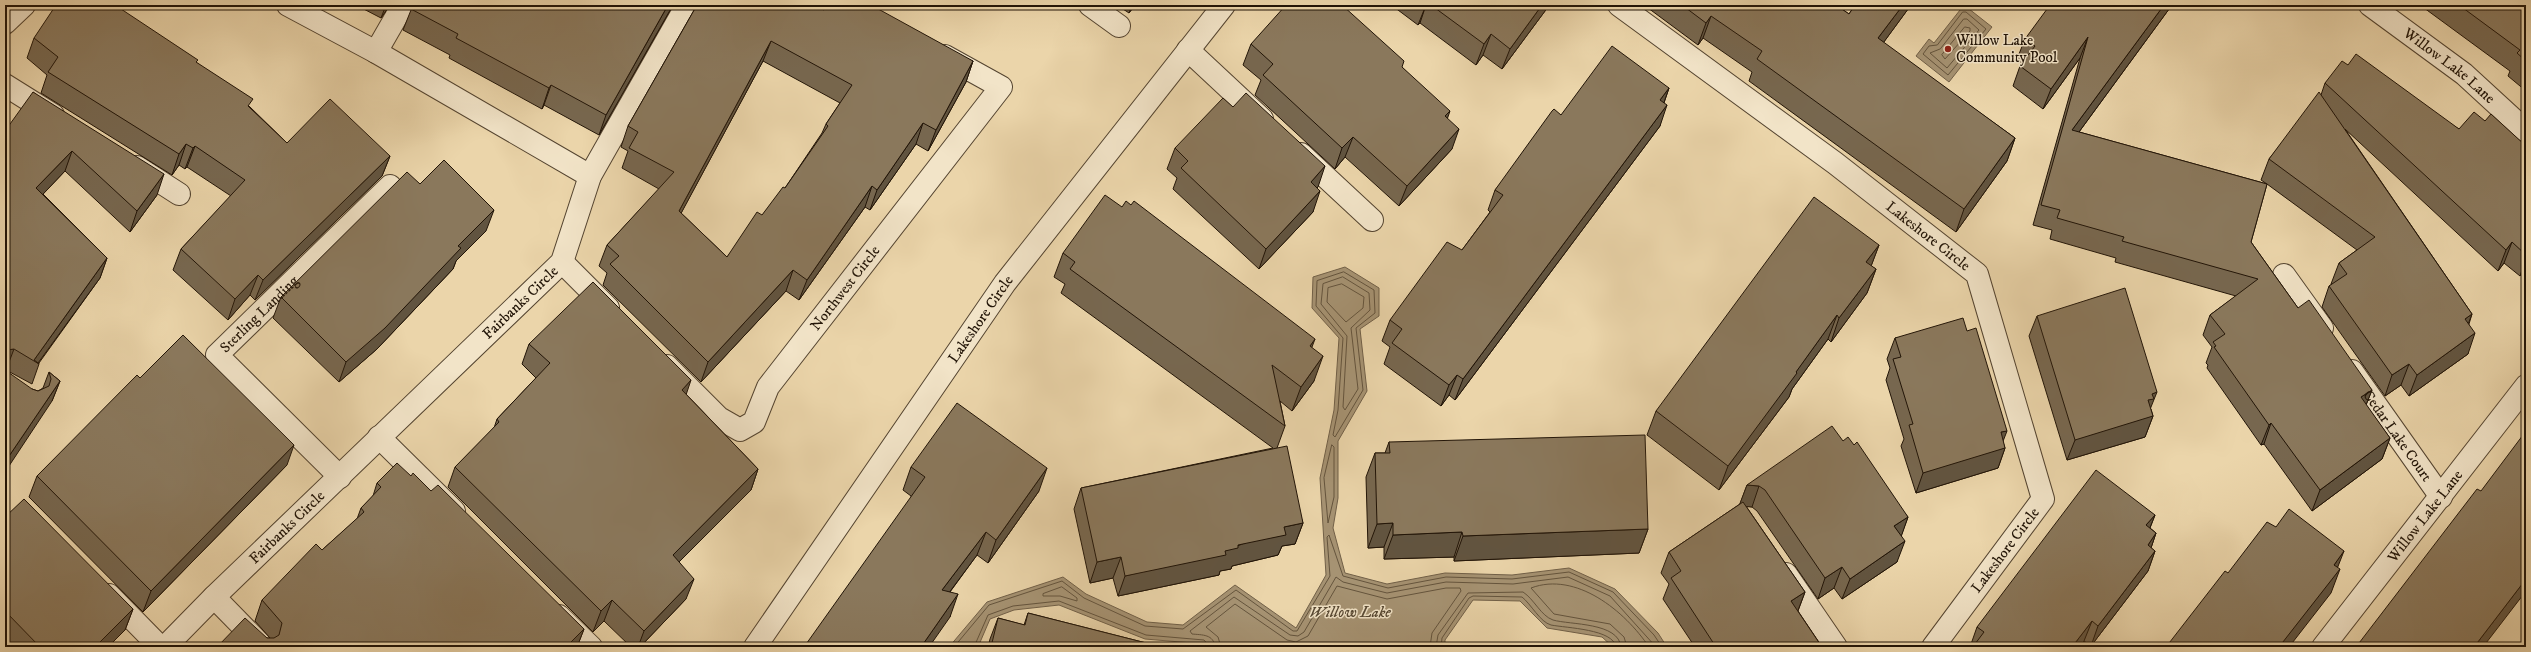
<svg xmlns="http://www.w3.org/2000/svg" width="2531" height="652" font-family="'IM FELL DW Pica',serif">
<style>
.water{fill:#a69373;stroke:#716048}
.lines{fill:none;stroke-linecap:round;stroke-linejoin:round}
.shore{stroke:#64543d;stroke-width:1}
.lane-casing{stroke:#544430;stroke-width:24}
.street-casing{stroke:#544430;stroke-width:24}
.lane{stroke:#f2e4c8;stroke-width:22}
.street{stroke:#f2e4c8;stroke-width:22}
.wall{fill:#77674f;stroke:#211407;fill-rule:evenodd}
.shaded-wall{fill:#615440;stroke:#211407}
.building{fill:#8a785c;stroke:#211407;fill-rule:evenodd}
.poi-dot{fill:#8f2418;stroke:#f2e4c8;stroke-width:1.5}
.labels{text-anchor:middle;stroke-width:3;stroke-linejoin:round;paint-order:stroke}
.poi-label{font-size:15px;fill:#211407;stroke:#f2e4c8;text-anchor:start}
.street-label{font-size:15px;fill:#211407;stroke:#f2e4c8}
.water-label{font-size:16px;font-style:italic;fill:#564732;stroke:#f2e4c8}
</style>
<rect width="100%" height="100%" fill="#ebd5aa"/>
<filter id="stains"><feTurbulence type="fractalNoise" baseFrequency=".005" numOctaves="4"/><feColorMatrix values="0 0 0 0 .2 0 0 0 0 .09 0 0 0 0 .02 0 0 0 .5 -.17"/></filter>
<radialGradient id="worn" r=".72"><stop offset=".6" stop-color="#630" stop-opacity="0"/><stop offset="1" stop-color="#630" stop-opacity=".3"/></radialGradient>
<path class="water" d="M1964,5L1992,27L1949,82L1916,56L1929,39L1934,43Z
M1345,267L1379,288V316L1360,329L1367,391L1338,441V498L1333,528L1345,573L1387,584L1445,573L1512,575L1569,568L1615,589L1658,633L1667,647H1613L1602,637L1547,628L1520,601L1473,600L1445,640V647H1208L1204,644L1145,639L1059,605L1014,610L990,619L978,647H949L987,602L1063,577L1086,594L1147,622L1183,625L1235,585L1296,628L1326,575L1320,478L1334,410L1339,338L1312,308L1313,277Z"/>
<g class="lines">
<path class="shore" d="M1963,12H1966L1986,29L1948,75L1923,54L1929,46L1937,45Z
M1964,19H1967L1979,30L1947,68L1930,53L1940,49Z
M1965,27L1970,28V31L1945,59L1942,55Z
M1344,272L1374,290L1375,313L1356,328L1363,390L1335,437L1333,435L1338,410L1343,338L1316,306L1317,281Z
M1343,277L1369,293L1370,310L1351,328L1358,389L1345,410L1343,407L1347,336L1321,304L1323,284Z
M1342,284L1364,297L1363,308L1346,322L1327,302L1328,288Z
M1332,445L1334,447V497L1328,523L1324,478Z
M1062,587L1077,598V601L1060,596H1043V594Z
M954,647L989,605L1062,581L1084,598L1145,626L1183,629L1236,590L1293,631H1297L1330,576L1327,537L1329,535L1343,576L1388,588L1446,577L1512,579L1569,572L1613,592L1654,635L1662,647
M974,647L988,615L1013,606L1059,601L1146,635L1204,640L1210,647
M1215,647C1214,634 1202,635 1192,634L1190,631L1234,597L1290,635L1298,636L1304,632L1336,577L1343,582L1387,593L1446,582L1513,584L1568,577L1610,596L1656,647
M1221,647L1218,637L1206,627L1235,604L1287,640L1296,642L1308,636L1337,586L1387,599L1446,588H1460L1461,591L1432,633L1430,647
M1436,647L1438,635L1468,593L1523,592C1534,599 1541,616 1553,620C1570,625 1619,622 1621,647
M1441,647L1442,638L1469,598L1473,596L1522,597C1531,604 1540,622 1551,625C1566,628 1614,629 1616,647
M1627,647L1624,637L1610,624L1554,614L1531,588C1576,571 1625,611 1649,647"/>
<defs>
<g id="lane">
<path d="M1090,5L1119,26"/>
<path d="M1188,50L1262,119"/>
<path d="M376,52L403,5"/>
<path d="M5,85L53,115"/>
<path d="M1301,154L1372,220"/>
<path d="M137,167L179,194"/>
<path d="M2284,275L2322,328"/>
<path id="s1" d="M2352,371L2441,497"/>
<path d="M379,437L454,511"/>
<path id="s2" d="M340,477L217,355L390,186"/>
<path d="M1786,574L1836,647"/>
<path d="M109,595L160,647"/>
<path d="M214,597L263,647"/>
<path d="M559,616L591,647"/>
</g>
<g id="street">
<path d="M288,5L376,52L590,176"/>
<path id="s3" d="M1619,5L1835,163L1977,274L2043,499L1933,647"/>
<path id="s4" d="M2370,5L2464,74L2526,131"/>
<path d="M5,23L24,5"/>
<path d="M562,262L608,308"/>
<path id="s5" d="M667,366L719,418L740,430L754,422L768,387L1001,87L945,56"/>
<path id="s6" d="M165,647L214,597L562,262L590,176L687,5"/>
<path id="s7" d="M755,647L1005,283L1224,5"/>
<path id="s8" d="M2323,647L2526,386"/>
</g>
</defs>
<use href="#lane" class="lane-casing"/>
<use href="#street" class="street-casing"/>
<use href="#lane" class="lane"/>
<use href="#street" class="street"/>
</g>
<path class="wall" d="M356,5H390L381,18Z
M413,5H673L599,135L544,105L542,109L449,58L450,55L403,30Z
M697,5L824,10L973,61L966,82L928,151L916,144L870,210L865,207L799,300L786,291L701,382L603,285L607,273L599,266L607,245L659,189L622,168L628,151L621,147L628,126ZM763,61L840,103L826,124L822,133L785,188L727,257L681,213Z
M1117,5H1135L1129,13Z
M1395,5H1549L1548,7L1502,69L1483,55L1476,65L1420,23L1418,25L1394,7Z
M1644,5H1836L1849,14L1855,5H1911L1883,43L2015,138L2007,161L1956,232L1749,81L1752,72L1703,38L1698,45Z
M2172,5L2079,132L2267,184L2261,180L2269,159L2321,95L2325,83L2348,65L2459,129L2485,121L2526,146V269L2520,276L2504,263L2498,271L2345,129L2472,314L2469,324L2468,354L2409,396L2401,385L2385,396L2322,307L2329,286L2332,284H2331L2339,263L2357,250L2267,184L2251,242L2298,308L2372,390L2366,405L2390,438L2382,459L2312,511L2264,444L2261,445L2207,368L2208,365L2206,363L2212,347L2203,335L2210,315L2236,296L2115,262L2116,258L2050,239L2052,230L2033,225L2080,58L2043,109L2013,86L2020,66L2022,63L2017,59L2025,39Z
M2420,5H2526V91L2508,76L2510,71Z
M34,38L197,63L250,107L287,143L390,156L382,176L255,300L250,295L228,320L173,270L181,249L231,196L187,167L185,169L179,165L172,175L41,93L47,75L27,58Z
M1251,44L1402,67L1447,118L1452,149L1399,206L1345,157L1335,169L1255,95L1261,80L1243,65Z
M1669,88L1664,103L1660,126L1455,400L1449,395L1441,406L1384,364L1390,347L1382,341L1390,320L1462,250L1490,212L1488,210L1495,190L1561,115Z
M33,92L157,195L130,232L65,171L43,194L107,258L100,278L39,363V364L32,384L6,370Z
M1175,148L1318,187L1317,188L1313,212L1259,269L1173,189L1177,178L1167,169Z
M420,184L486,231L456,261L453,269L377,349L339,382L273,318L281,297Z
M1879,245L1871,266L1876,269L1867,293L1831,342L1828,339L1792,389L1789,397L1719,490L1647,435L1656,411Z
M1063,253L1312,348L1314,381L1292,411L1280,401L1285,426L1277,448L1303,523L1295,544L1282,546L1278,555L1232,566L1231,569L1220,571L1219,575L1118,596L1113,578L1090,583L1074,509L1081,488L1273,448L1061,293L1065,284L1054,277Z
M2037,316L2151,409L2153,416L2145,437L2067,460L2029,336Z
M1967,331L2005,448L1998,468L1916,493L1901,446L1904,439L1886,380L1890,368L1887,359L1895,338Z
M529,344L686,394L758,469L751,490L679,562L686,599L640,647H631L604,621L593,632L448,487L455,467L494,428L497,419L536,378L522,364Z
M49,372L60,381L52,401L32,389L38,391L43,388Z
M140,378L287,465L143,612L29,497L37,476Z
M1843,441L1908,517L1901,536L1897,562L1842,599L1834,588L1818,599L1757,511L1752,507L1746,506L1805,592L1798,611L1822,647H1695L1663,599L1669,584L1661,573L1669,552L1740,504L1747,485Z
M1389,442L1648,529L1639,553L1454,561V557L1384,559V547L1368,548L1366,477L1375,453H1385Z
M911,467L1039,491L988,563L977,555L950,592V617L911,496L903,490Z
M411,476L431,491L584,629L577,647H217L267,638H270L255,621L262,600L322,550L357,519L361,508L373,496L377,483Z
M2155,515L2150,528L2156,533L2151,548L2155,551L2148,571L2091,646L2084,641L2080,647H1970L1977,627Z
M5,517L133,609L125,630L108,647H13L5,639Z
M1028,613L1162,647H988L990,639L998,618L1024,625Z"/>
<path class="shaded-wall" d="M386,5H390L381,18Z
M668,5H673L599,135L606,115Z
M1132,5H1135L1129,13Z
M1426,5L1420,23L1418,25Z
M1542,5H1549L1548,7L1502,69L1510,49Z
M1903,5H1911L1870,61L1878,38Z
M2164,5H2172L2065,151L2072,130Z
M1711,16L1703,38L1698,45L1706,23Z
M1491,34L1483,55L1476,65L1484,44Z
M2088,37L2080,58L2043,109L2051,89Z
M771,41L763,61L671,232L679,211Z
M973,61L966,82L928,151L936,130Z
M551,85L544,105L542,109L549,88Z
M1669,88L1662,108L1660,100Z
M1667,105L1660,126L1455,400L1463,379Z
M1450,111L1443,131L1445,116Z
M923,123L916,144L870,210L877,190Z
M1459,129L1452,149L1399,206L1407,186Z
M1353,137L1345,157L1335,169L1342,148Z
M2015,138L2007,161L1956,232L1964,209Z
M186,144L179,165L172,175L179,154Z
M195,146L187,167L185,169L193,148Z
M72,151L65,171L29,209L36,188Z
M390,156L382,176L255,300L263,280Z
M1325,166L1318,187L1303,202L1311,182Z
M164,174L157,195L130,232L137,211Z
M872,186L865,207L799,300L807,280Z
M1320,191L1313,212L1259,269L1266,249Z
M494,210L486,231L456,261L453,269L377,349L339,382L346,362L458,246Z
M2512,242L2504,263L2498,271L2506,250Z
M1879,245L1870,269L1866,262Z
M107,258L100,278L38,363L34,360Z
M2526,258V269L2520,276Z
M1876,269L1867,293L1831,342L1839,318Z
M793,270L786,291L701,382L708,362Z
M258,275L250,295L228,320L235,299Z
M2472,314L2464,335L2465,319Z
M1837,315L1828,339L1792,389L1789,397L1719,490L1728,466Z
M2475,333L2468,354L2409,396L2417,375Z
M1315,339L1306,363L1310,346Z
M14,349L6,370H5V352L7,350Z
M1323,356L1314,381L1292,411L1301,387Z
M2409,364L2401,385L2385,396L2392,375Z
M1457,375L1449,395L1441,406L1449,385Z
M691,380L684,401L682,390Z
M60,381L52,401L5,472V462Z
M2372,390L2364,410L2361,397Z
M2157,392L2149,412L2153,416L2145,437L2067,460L2075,440L2152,394Z
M2271,423L2264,444L2261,445L2269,425Z
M2007,431L2000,449L2005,448L1998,468L1916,493L1923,473L2001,432Z
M2390,438L2382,459L2312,511L2320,490Z
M294,445L287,465L143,612L151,591Z
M1047,468L1039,491L988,563L996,540Z
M758,469L751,490L665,576L673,555Z
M1747,485L1759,486L1752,507L1739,506Z
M2155,515L2147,535L2146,525Z
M1908,517L1901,537L1894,526Z
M1303,523L1295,544L1282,546L1278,555L1232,566L1231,569L1220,571L1219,575L1118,596L1125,576L1225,551L1284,527Z
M1393,523L1384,547L1368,548L1377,524Z
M1648,529L1639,553L1454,561L1463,536Z
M986,532L977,555L934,613L942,590Z
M1462,532L1454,557L1384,559L1393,535Z
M2156,533L2149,554L2148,545Z
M1905,541L1897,562L1842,599L1850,579Z
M2155,551L2148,571L2091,646L2098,626Z
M2344,551L2335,574L2340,569L2331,593L2289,647H2279L2334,565Z
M1121,557L1113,578L1090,583L1097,562Z
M1842,567L1834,588L1818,599L1825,578Z
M694,579L686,599L640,647H638L644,631Z
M2526,579V591L2483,647H2474Z
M1805,592L1797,613L1791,601Z
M958,594L950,617L929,647H921Z
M612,600L604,621L593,632L601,611Z
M133,609L125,630L108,647H95Z
M2092,621L2084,641L2080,647H2072Z
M584,629L577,647H566Z"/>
<path class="building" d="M56,5H115L198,60L196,62L253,99L248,106L287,143L330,99L390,156L263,280L258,275L235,299L181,249L245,180L195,146L193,148L186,144L179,154L48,72L58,57L34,38Z
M413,5H668L606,115L551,85L549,88L456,38L458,34L411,9Z
M697,5H815L824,10L827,5H871L973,61L936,130L923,123L877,190L872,186L807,280L793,270L708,362L610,264L619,256L607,245L674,172L629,148L638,132L628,126ZM771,41L852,85L826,124L828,126L785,188L783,187L762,215L757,212L727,257L679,211Z
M1286,5H1342L1404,61L1402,67L1450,111L1445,116L1459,129L1407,186L1353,137L1342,148L1263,75L1273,64L1251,44Z
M1431,5H1542L1510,49L1491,34L1484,44Z
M1682,5H1836L1849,14L1855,5H1903L1878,38L2015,138L1964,209L1757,59L1762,51L1711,16L1706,23Z
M2050,5H2164L2072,130L2267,184L2251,242L2298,308L2309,300L2372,390L2361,397L2390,438L2320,490L2271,423L2269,425L2214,347L2216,346L2213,342L2225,334L2210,315L2258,279L2122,241L2124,237L2057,218L2060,210L2041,205L2088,37L2051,89L2020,66L2035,46L2025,39Z
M2459,5H2526V61L2517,53L2520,50Z
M1612,46L1669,88L1660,100L1667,105L1463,379L1457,375L1449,385L1392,343L1402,329L1390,320L1447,242L1462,250L1503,195L1495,190L1552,111L1554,109L1561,115Z
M2356,54L2459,129L2474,112L2485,121L2491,114L2526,146V255L2512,242L2506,250L2325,83L2342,61L2348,65Z
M33,92L164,174L137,211L72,151L36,188L107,258L34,360L39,364L14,349L7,350L5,352V131Z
M2319,92L2472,314L2465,319L2475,333L2417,375L2409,364L2392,375L2329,286L2347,274L2339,263L2375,237L2269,159Z
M1246,93L1325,166L1311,182L1320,191L1266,249L1181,168L1188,161L1175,148L1223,98L1233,107Z
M444,160L494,210L458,246L461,248L385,328L346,362L281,297L407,172L420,184Z
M1105,195L1122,207L1126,201L1131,205L1134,201L1315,339L1310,346L1323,356L1301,387L1272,365L1285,426L1070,269L1075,262L1063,253Z
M1814,197L1879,245L1866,262L1876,269L1839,318L1837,315L1796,372L1797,373L1728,466L1656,411Z
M593,282L691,380L682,390L758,469L673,555L694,579L644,631L612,600L601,611L455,467L499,422L497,419L550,363L529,344Z
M2125,288L2157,392L2152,394L2154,399L2148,400L2153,416L2075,440L2037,316Z
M1963,318L1967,331L1976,328L2007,431L2001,432L2005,448L1923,473L1909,425L1913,424L1893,359L1901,357L1895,338Z
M183,335L294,445L151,591L37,476L137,375L140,378Z
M5,370L32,389L38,391L49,386L51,379L49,372L60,381L5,462Z
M957,403L1047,468L996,540L986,532L942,590L958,594L921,647H804L925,477L911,467Z
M1832,426L1843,441L1848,437L1854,445L1857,442L1908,517L1894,526L1905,541L1850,579L1842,567L1825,578L1765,490L1759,486L1747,485Z
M2526,431V579L2474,647H2356L2477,489L2481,491Z
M1645,435L1648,529L1463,536L1462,532L1393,535V523L1377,524L1375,453H1390L1389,442Z
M1287,446L1303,523L1284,527L1286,535L1238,545V548L1225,551L1226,555L1125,576L1121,557L1097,562L1081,488Z
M397,463L411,476L413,473L431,491L438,485L584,629L566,647H217L245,618L267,638H274L279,635L282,623L262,600L316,544L322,550L364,512L361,508L381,487L377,483Z
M2096,470L2155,515L2146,525L2156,533L2148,545L2155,551L2098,626L2092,621L2072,647H1979L1975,644L1984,632L1977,627Z
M24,499L133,609L95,647H40L5,611V517Z
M1743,502L1805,592L1791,601L1822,647H1716L1671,578L1681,571L1669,552Z
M2289,509L2344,551L2334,565L2340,569L2279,647H2166L2225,571L2228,573L2267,522L2276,527Z
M1028,613L1162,647H991L998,618L1025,625Z"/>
<circle class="poi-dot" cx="1948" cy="49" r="4"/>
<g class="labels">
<g class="poi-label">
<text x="1956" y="45">Willow Lake<tspan x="1956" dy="17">Community Pool</tspan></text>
</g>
<g class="street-label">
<text dy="5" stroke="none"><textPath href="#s4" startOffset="100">Willow Lake Lane</textPath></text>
<text dy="5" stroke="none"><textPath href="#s3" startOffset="386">Lakeshore Circle</textPath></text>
<text dy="5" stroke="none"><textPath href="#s5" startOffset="277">Northwest Circle</textPath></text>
<text dy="5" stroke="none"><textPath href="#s6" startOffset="495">Fairbanks Circle</textPath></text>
<text dy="5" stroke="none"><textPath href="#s2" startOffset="232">Sterling Landing</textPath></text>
<text dy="5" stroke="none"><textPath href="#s7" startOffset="398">Lakeshore Circle</textPath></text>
<text dy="5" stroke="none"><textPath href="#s1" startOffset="79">Cedar Lake Court</textPath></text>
<text dy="5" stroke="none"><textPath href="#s8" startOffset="166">Willow Lake Lane</textPath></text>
<text dy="5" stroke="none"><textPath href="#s6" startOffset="171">Fairbanks Circle</textPath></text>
<text transform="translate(2005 550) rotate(-53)" y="5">Lakeshore Circle</text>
</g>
<g class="water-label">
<text x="1350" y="617">Willow Lake</text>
</g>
</g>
<rect width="2531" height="652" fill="none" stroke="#ebd5aa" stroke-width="20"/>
<rect x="6" y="6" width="2519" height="640" fill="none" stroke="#211407" stroke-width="2"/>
<rect x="10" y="10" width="2511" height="632" fill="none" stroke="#211407"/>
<rect width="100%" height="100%" filter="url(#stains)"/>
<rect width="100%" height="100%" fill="url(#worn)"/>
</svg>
